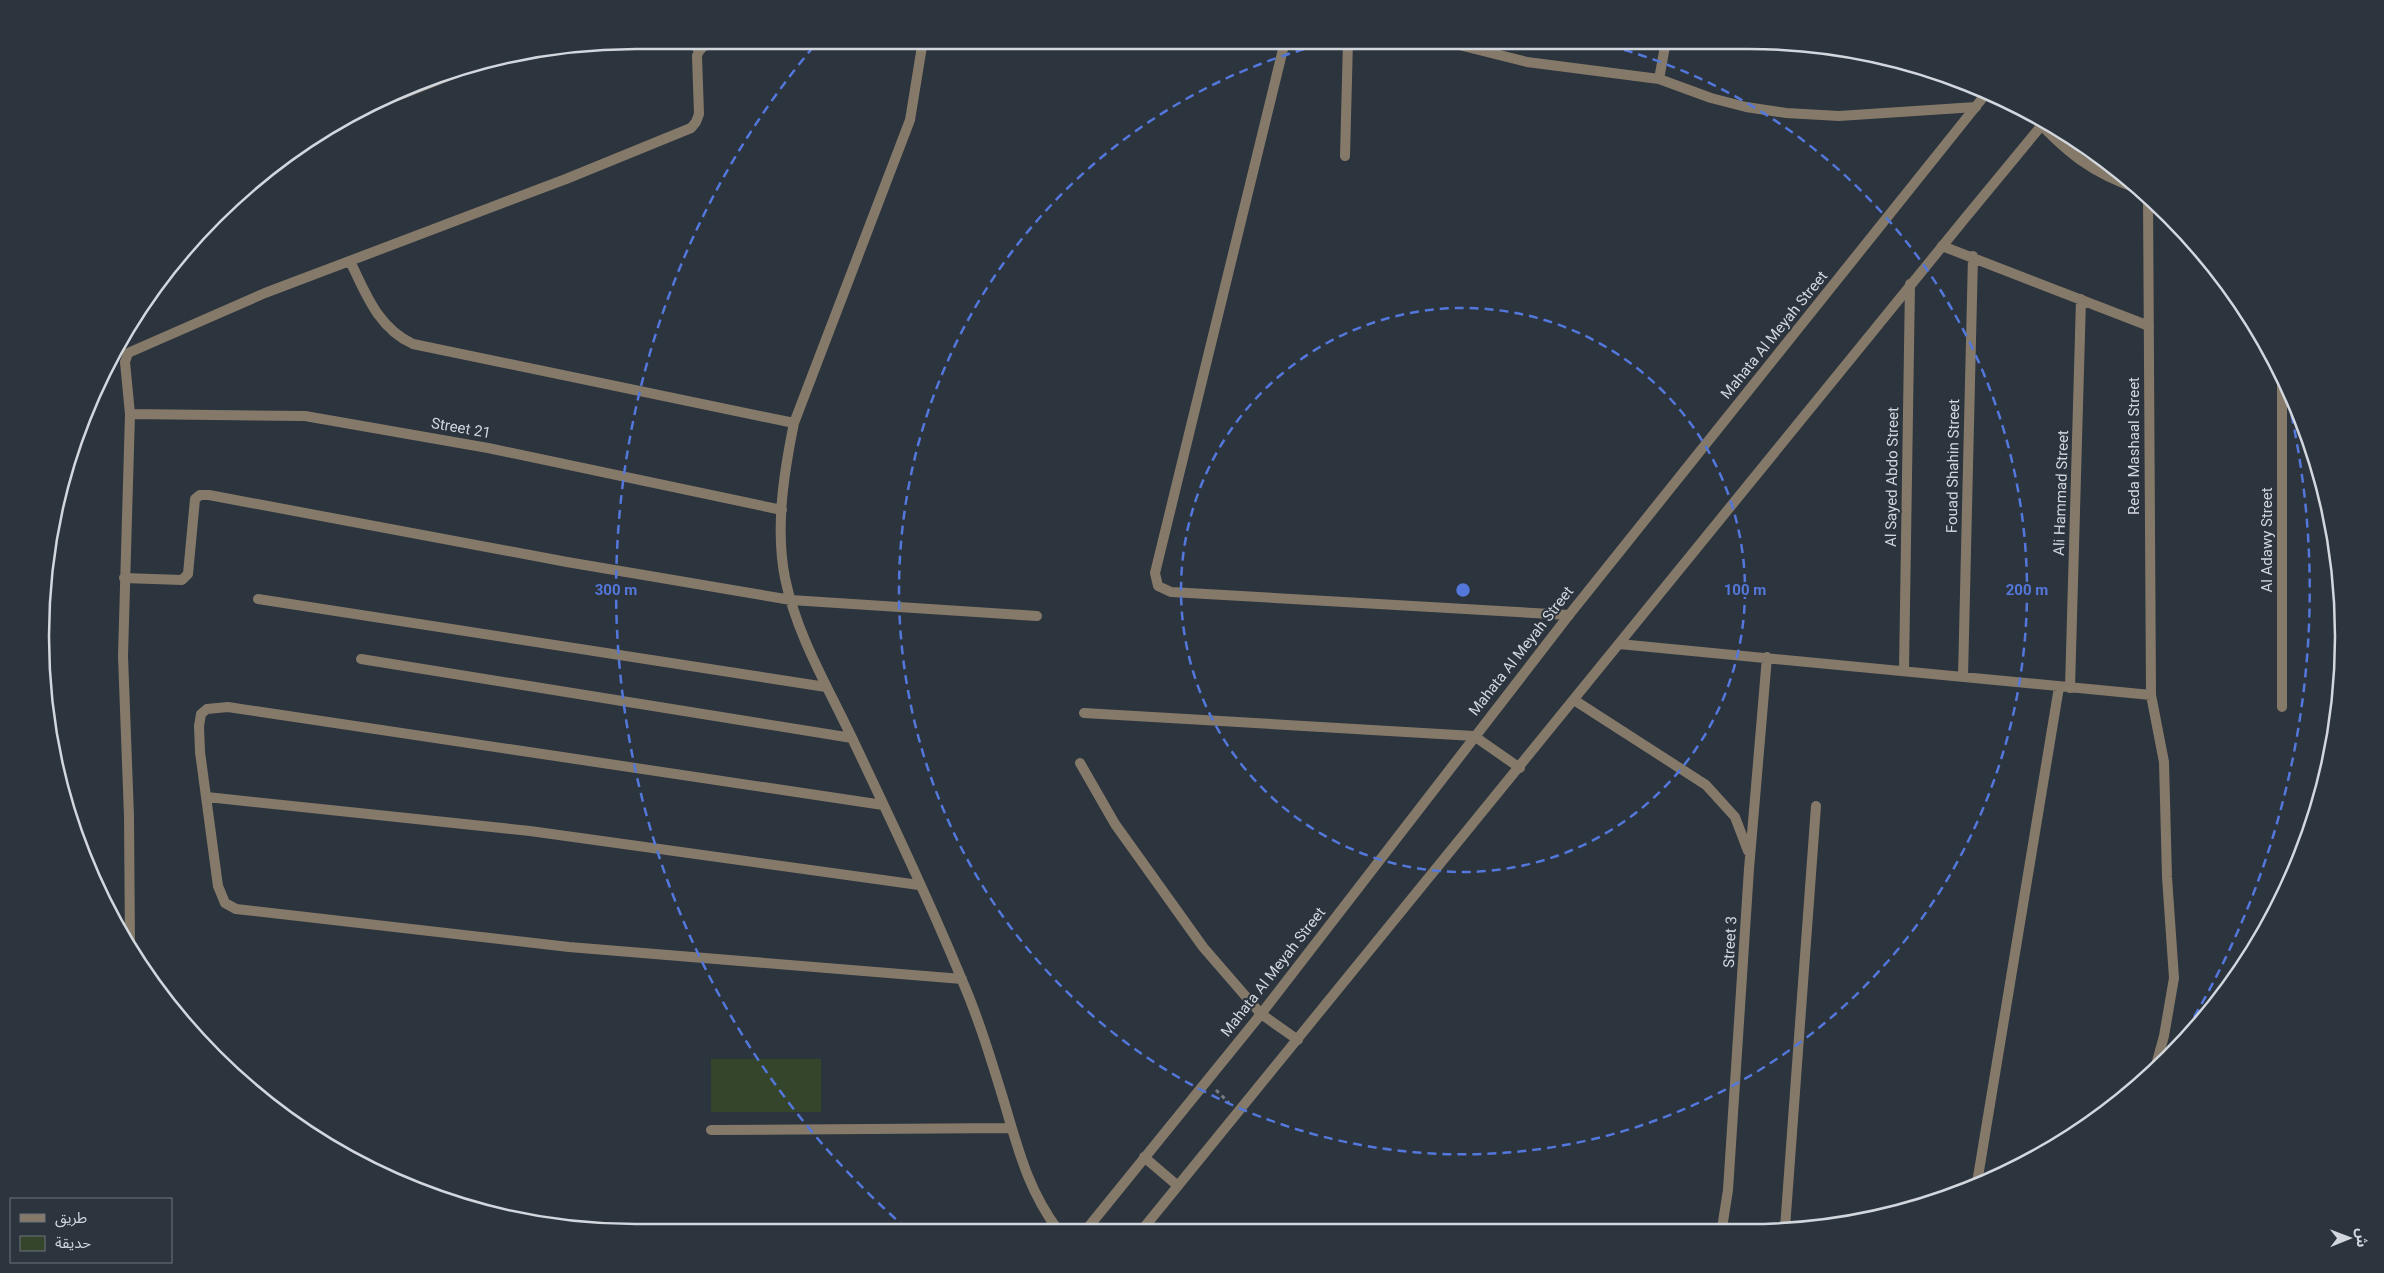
<svg xmlns="http://www.w3.org/2000/svg" width="2384" height="1273" font-family="Roboto,'Noto Sans Arabic',sans-serif">
<style>
.green{fill:#34452c}
.lines{fill:none;stroke-linecap:round;stroke-linejoin:round}
.path{stroke:#757c85;stroke-width:3;stroke-dasharray:4 4;stroke-linecap:butt}
.minor{stroke:#857a69;stroke-width:10}
.tertiary{stroke:#857a69;stroke-width:10}
.ring{fill:none;stroke:#5377da;stroke-width:2.5;stroke-dasharray:9 6}
.labels{text-anchor:middle;stroke-width:4;stroke-linejoin:round;paint-order:stroke}
.street-label{font-size:15px;fill:#d2d7de;stroke:#2c343e}
.rim{fill:none;stroke:#d2d7de;stroke-width:2.5}
.centre{fill:#5377da;stroke:#2c343e;stroke-width:2.5}
.ring-label{font-size:15px;text-anchor:middle;font-weight:bold;fill:#5377da;stroke:#2c343e;stroke-width:4;stroke-linejoin:round;paint-order:stroke}
</style>
<rect width="100%" height="100%" fill="#2c343e"/>
<path class="green" d="M711,1059H821V1112H711Z"/>
<g class="lines">
<path class="path" d="M1216,1090L1229,1103"/>
<path class="minor" d="M689,40L699,50
M923,40L910,120L794,423C784,472 775,528 785,578C797,636 827,685 852,738C890,818 928,898 962,980C978,1017 990,1056 1002,1095C1017,1144 1026,1187 1058,1230
M1285,41L1155,573L1158,586L1171,592L1569,615
M1443,41L1527,62L1659,79L1711,98L1746,107L1786,113L1839,116L1976,107
M1659,79L1666,41
M356,112L494,58
M2030,114C2069,153 2088,172 2142,190
M1345,156L1348,41
M2148,196L2151,695L2164,762L2167,877L2174,978L2164,1036L2156,1065
M1942,246L2149,326
M350,261C366,294 378,328 413,344L794,423
M2282,372V707
M130,414L305,416L488,448L782,510
M124,578L182,580L188,574L195,499L200,495H209L567,562L791,600L1037,616
M258,599L826,687
M1619,644L2151,695
M361,659L852,738
M1904,670L1910,284
M1963,677L1973,256
M2070,688L2081,299
M1574,700L1706,785L1735,817L1748,851
M1084,713L1474,736L1520,768
M1080,763L1115,824L1203,947L1261,1014L1298,1040
M207,797L530,831L919,885
M883,805L228,707L207,709L201,714L199,726L200,752L218,886L225,903L236,909L569,947L962,979
M130,948L129,816L123,656L130,414L125,362L128,353L265,293L566,179L691,128L696,122L699,114L697,56C700,46 708,44 716,40
M711,1130L1011,1128
M1977,1183L2059,687
M1722,1228L1728,1190L1749,869L1767,657
M1785,1228L1816,806"/>
<path class="tertiary" d="M1144,1157L1178,1186
M1086,1230L1261,1014L1569,615L1985,95
M1142,1230C1444,861 1742,488 2046,120"/>
</g>
<g class="ring">
<circle cx="1463" cy="590" r="282"/>
<path d="M1595 42A564 564 0 1 1 1331 42"/>
<path d="M907 1229A847 847 0 0 1 814 46M2281 371A847 847 0 0 1 2177 1045"/>
</g>
<g class="labels">
<g class="street-label">
<text transform="translate(1774 335) rotate(-51)" y="5">Mahata Al Meyah Street</text>
<text transform="translate(461 428) rotate(10)" y="5">Street 21</text>
<text transform="translate(2134 446) rotate(-90)" y="5">Reda Mashaal Street</text>
<text transform="translate(1953 466) rotate(-89)" y="5">Fouad Shahin Street</text>
<text transform="translate(1892 477) rotate(-89)" y="5">Al Sayed Abdo Street</text>
<text transform="translate(2061 493) rotate(-88)" y="5">Ali Hammad Street</text>
<text transform="translate(2267 540) rotate(-90)" y="5">Al Adawy Street</text>
<text transform="translate(1521 651) rotate(-52)" y="5">Mahata Al Meyah Street</text>
<text transform="translate(1730 942) rotate(-87)" y="5">Street 3</text>
<text transform="translate(1273 972) rotate(-52)" y="5">Mahata Al Meyah Street</text>
</g>
</g>
<path d="M0 0H2384V1273H0ZM636 49H1748A587 587 0 0 1 2335 636V637A587 587 0 0 1 1748 1224H636A587 587 0 0 1 49 637V636A587 587 0 0 1 636 49Z" fill="#2c343e" fill-rule="evenodd"/>
<path class="rim" d="M636 49H1748A587 587 0 0 1 2335 636V637A587 587 0 0 1 1748 1224H636A587 587 0 0 1 49 637V636A587 587 0 0 1 636 49Z"/>
<circle cx="1463" cy="590" r="8" class="centre"/>
<g class="ring-label">
<text x="1745" y="595">100 m</text>
<text x="2027" y="595">200 m</text>
<text x="616" y="595">300 m</text>
</g>
<rect x="10" y="1198" width="162" height="65" fill="#2c343e" stroke="#6e757e"/>
<rect x="20" y="1214" width="25" height="8" fill="#857a69" stroke="#6e757e"/>
<text x="55" y="1223" font-size="15" fill="#d2d7de">طريق</text>
<rect x="20" y="1236" width="25" height="15" fill="#34452c" stroke="#6e757e"/>
<text x="55" y="1248" font-size="15" fill="#d2d7de">حديقة</text>
<g transform="translate(2349 1238) rotate(89)" stroke="#2c343e" stroke-width="4" paint-order="stroke">
<path d="M0-4L9 19L0 12L-9 19Z" fill="#d2d7de"/>
<text y="-8" font-size="14" font-weight="bold" text-anchor="middle" fill="#d2d7de">ش</text>
</g>
</svg>
